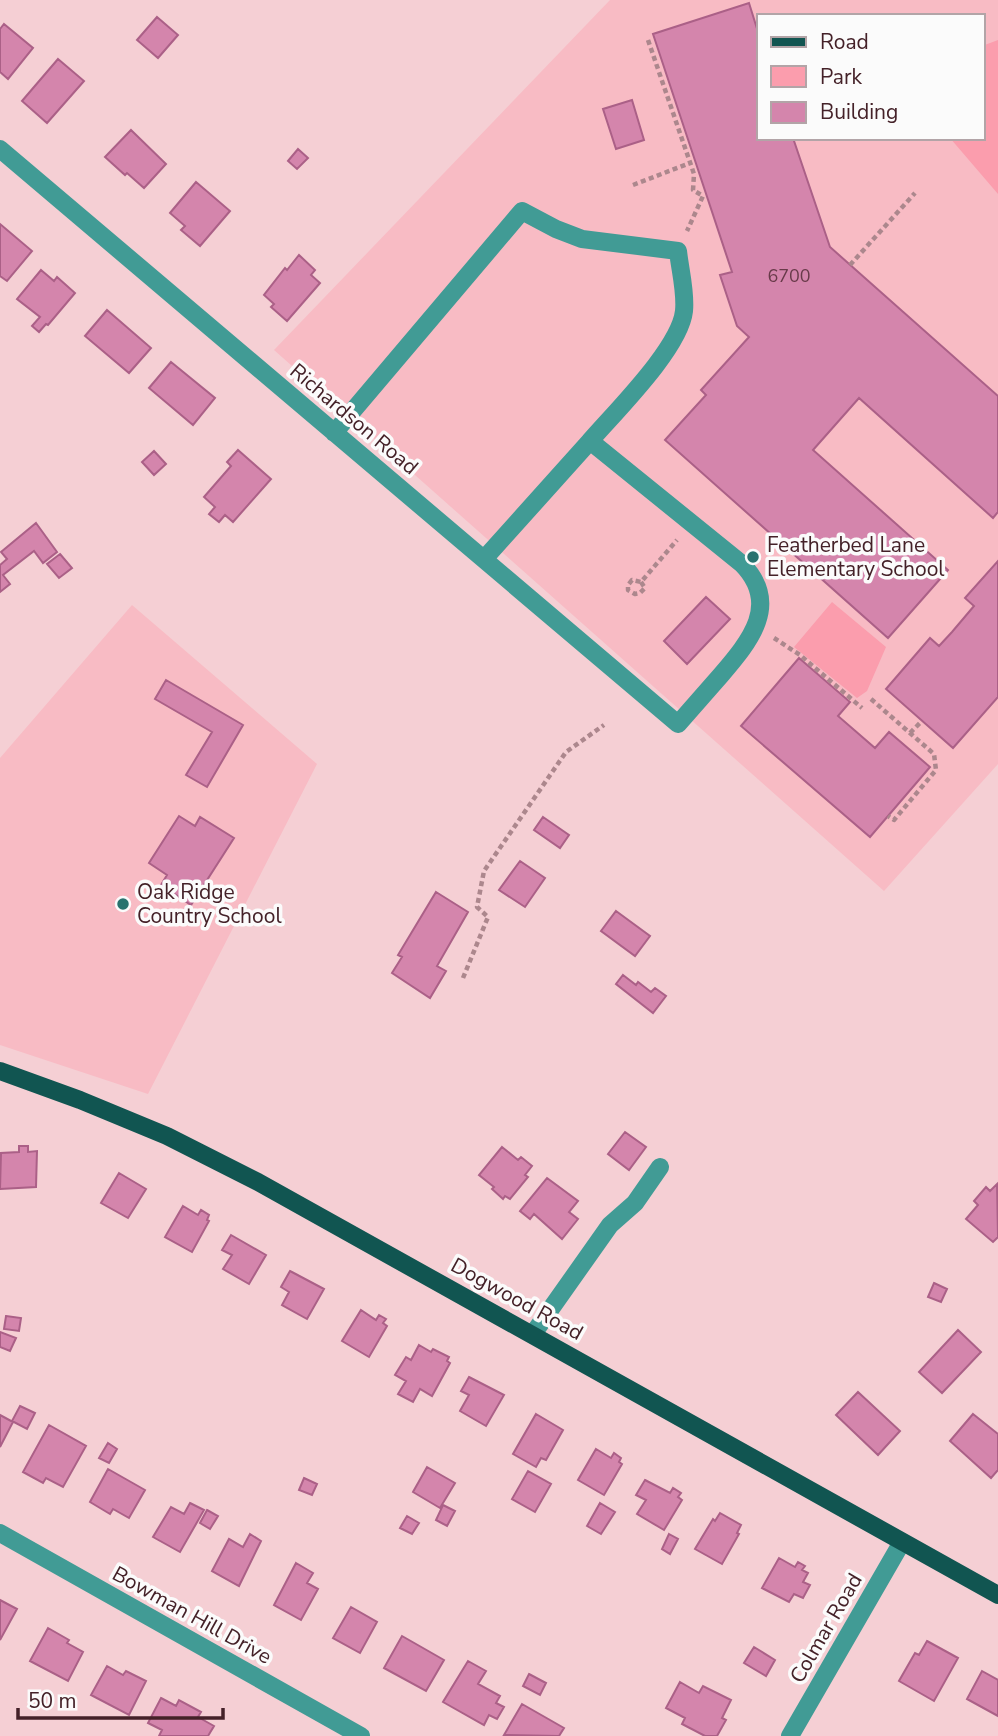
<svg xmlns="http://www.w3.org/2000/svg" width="998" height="1736" font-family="'Nunito Sans',sans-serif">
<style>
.built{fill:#f8bbc4;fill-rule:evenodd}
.green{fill:#fb9dad}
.building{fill:#d485ac;stroke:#ab6087;stroke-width:2}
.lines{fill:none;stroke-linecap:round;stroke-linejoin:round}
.path{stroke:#ac878d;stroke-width:4.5;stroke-dasharray:5 3.5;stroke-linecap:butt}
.minor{stroke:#419b95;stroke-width:18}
.major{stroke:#115551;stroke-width:18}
.poi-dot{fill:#29726e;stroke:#fbfbfb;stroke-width:2.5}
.labels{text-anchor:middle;stroke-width:7;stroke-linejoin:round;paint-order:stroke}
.number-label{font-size:18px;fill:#683a49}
.street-label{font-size:21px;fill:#442128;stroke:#fbfbfb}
.poi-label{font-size:21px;fill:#442128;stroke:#fbfbfb;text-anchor:start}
</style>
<rect width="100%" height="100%" fill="#f5cfd4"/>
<path class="built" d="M610,0H998V764L884,891L274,350ZM758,16H982V138H758Z
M132,605L317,764L148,1094L0,1045V758Z"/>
<path class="green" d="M998,40V194L950,138H982V46Z
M832,602L886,647L867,691L857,698L794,647Z"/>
<path class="building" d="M749,3L758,32V138H793L830,247L998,396V512L993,518L859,398L813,450L948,570L888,638L665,440L706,395L701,390L749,337L737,326L720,275L732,272L653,34Z
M157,17L178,35L158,58L137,40Z
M4,24L33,48L8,79L0,72V29Z
M58,59L84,81L47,123L22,101Z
M632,100L644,140L616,149L603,109Z
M131,130L166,164L144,188L127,173L125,175L105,157Z
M298,149L308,158L297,169L288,161Z
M196,182L230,211L200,246L181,230L185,226L170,213Z
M0,224L32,251L7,281L0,276Z
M299,255L315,270L311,275L320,283L287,321L271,307L274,304L264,295L285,268L287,270Z
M41,270L54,281L57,277L75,293L48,325L46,324L39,332L32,326L40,317L17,299Z
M107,310L151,348L129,373L85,336Z
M171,362L215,398L193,425L149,388Z
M238,450L271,479L233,522L225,515L219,522L209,514L215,507L204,497L231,466L227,462Z
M154,451L166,464L154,475L142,462Z
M36,523L57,552L43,563L34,551L3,575L10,584L0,592V565L7,559L1,552Z
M60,554L72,568L59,578L47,564Z
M998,561V697L953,748L886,689L930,638L939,646L952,632L974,606L965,598Z
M706,597L730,619L687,664L664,641Z
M799,658L850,702L838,716L875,748L889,732L930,767L870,837L741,726Z
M166,680L243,725L207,787L186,775L212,732L155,699Z
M179,816L195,826L200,817L234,838L191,905L161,885L167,875L149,863Z
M543,817L569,835L560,848L534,830Z
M520,861L545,878L525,907L499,890Z
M436,892L468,912L437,966L446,971L430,998L392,973L402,957L398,955Z
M616,911L650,936L635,956L601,931Z
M623,975L636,985L638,982L651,992L655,988L666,996L653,1013L616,984Z
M625,1132L646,1147L629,1170L608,1154Z
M19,1146H28V1152L37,1151L36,1187L0,1189L1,1153L19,1152Z
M502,1147L518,1160L521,1157L532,1166L525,1175L528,1177L510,1199L505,1196L503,1199L492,1189L494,1187L479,1175Z
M119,1173L146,1189L128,1218L101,1203Z
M547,1178L578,1201L569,1212L578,1219L562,1239L534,1214L530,1219L520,1211Z
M997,1184L998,1237L993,1242L966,1219L978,1205L974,1201L986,1187L990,1191Z
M183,1206L198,1215L201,1210L209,1215L207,1220L209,1221L192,1252L165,1237Z
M231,1235L266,1255L249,1284L223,1269L232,1255L222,1250Z
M290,1271L324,1289L307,1319L282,1305L289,1292L281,1287Z
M934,1283L947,1289L941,1302L928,1297Z
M361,1310L376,1320L379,1315L386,1319L383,1323L387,1326L369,1357L342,1341Z
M6,1316L21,1318L19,1331L4,1329Z
M958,1330L981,1352L942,1393L919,1372Z
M0,1332L16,1338L10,1351L0,1347Z
M419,1345L431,1352L433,1349L449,1357L447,1361L450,1363L432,1396L420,1389L413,1402L398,1394L406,1381L395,1375L406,1357L411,1360Z
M469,1377L504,1395L486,1426L460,1411L469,1395L461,1391Z
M858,1392L900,1431L878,1455L836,1415Z
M20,1406L35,1413L27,1429L12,1421Z
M536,1414L563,1430L546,1460L541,1458L536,1467L513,1454Z
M973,1414L998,1434V1470L991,1478L950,1441Z
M0,1415L13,1422L0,1447Z
M49,1425L86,1446L63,1487L46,1478L43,1483L23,1472Z
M108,1443L117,1449L109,1463L99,1458Z
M596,1449L611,1458L614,1453L621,1458L619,1462L622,1464L604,1495L578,1480Z
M427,1467L455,1483L440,1508L413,1492Z
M108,1469L145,1490L129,1518L113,1509L110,1514L90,1502Z
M528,1471L551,1484L535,1512L512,1499Z
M304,1478L317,1484L312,1495L299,1490Z
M645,1480L670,1493L673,1488L681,1493L678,1497L682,1500L664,1530L637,1514L646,1500L636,1495Z
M190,1503L204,1510L180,1552L153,1537L171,1507L184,1514Z
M600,1503L615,1512L601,1534L587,1526Z
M443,1505L455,1511L447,1526L436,1520Z
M207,1510L218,1516L210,1529L200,1523Z
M720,1513L741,1525L737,1533L739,1534L722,1564L695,1549L713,1519L715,1521Z
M407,1516L419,1523L412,1534L400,1528Z
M250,1534L261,1541L239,1586L212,1571L229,1539L243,1547Z
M669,1534L678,1539L670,1554L662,1549Z
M779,1558L795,1567L798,1562L805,1566L802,1570L808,1573L803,1582L810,1585L803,1598L794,1594L789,1602L762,1588Z
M296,1563L313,1573L307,1583L318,1589L301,1620L274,1605Z
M0,1600L17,1609L0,1640Z
M351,1607L377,1622L360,1653L333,1638Z
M48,1628L69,1640L67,1643L83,1652L68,1681L30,1661Z
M402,1636L444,1660L426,1691L384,1668Z
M927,1641L958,1658L934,1701L899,1681L915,1653L919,1655Z
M754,1647L775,1660L766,1676L744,1663Z
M468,1661L486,1671L478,1684L500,1696L496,1703L504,1707L497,1719L489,1715L484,1725L443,1702Z
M107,1666L123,1675L126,1671L146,1681L129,1715L91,1695Z
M982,1671L998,1680V1716L967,1699Z
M529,1674L546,1683L540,1695L523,1686Z
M680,1682L699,1693L703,1686L731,1700L722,1718L726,1720L717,1736H705L682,1724L685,1718L666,1708Z
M161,1698L176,1706L179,1700L201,1712L198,1717L214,1726L208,1736H159L162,1730L148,1723Z
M522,1704L564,1728L559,1736L504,1735Z"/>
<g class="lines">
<path class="path" d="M648,40L694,174L693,190L703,196L687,231
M633,185L690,163
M850,265L915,193
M641,582L645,588L640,593L635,594L628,590V585L632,580L641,582L677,540
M774,638L800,655L862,708
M871,699L934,754L936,770L894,820L888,816
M910,733L922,721
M463,978L488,917L477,907L484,871L566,752L604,725"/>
<path class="minor" d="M0,149L678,724C692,708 707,691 721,675C750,641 781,604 742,564L590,441L485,558
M334,433L522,211L556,229L582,239L678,251C680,270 686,292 684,311C680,348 616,411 590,441
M533,1334L610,1225L635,1203L660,1167
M0,1533L361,1736
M790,1736L902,1542"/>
<path class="major" d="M0,1071L80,1100L167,1136L258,1182L998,1595"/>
</g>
<g class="poi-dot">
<circle cx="753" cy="557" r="7"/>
<circle cx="123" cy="904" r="7"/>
</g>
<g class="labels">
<g class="number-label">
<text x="789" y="282">6700</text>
</g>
<g class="street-label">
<text transform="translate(354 419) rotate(40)" y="7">Richardson Road</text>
<text transform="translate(517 1299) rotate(29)" y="7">Dogwood Road</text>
<text transform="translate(192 1615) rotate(29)" y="7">Bowman Hill Drive</text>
<text transform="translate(826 1628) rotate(-60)" y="7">Colmar Road</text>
</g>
<g class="poi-label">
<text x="767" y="552">Featherbed Lane<tspan x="767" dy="24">Elementary School</tspan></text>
<text x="137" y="899">Oak Ridge<tspan x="137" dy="24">Country School</tspan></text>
</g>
</g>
<rect x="757" y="14" width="228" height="126" fill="#fbfbfb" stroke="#b2a4a7" stroke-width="2"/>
<rect x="771" y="37" width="35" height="10" fill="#115551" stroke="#b2a4a7" stroke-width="2"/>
<text x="820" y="49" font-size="21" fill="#442128">Road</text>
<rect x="771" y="66" width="35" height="21" fill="#fb9dad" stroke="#b2a4a7" stroke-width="2"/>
<text x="820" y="84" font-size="21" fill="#442128">Park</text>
<rect x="771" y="102" width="35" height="21" fill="#d485ac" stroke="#b2a4a7" stroke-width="2"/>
<text x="820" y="119" font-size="21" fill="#442128">Building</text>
<path d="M18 1708v10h205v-10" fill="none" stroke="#442128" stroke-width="3.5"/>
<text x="28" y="1708" font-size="21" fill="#442128" stroke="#fbfbfb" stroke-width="5" paint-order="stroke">50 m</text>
</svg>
